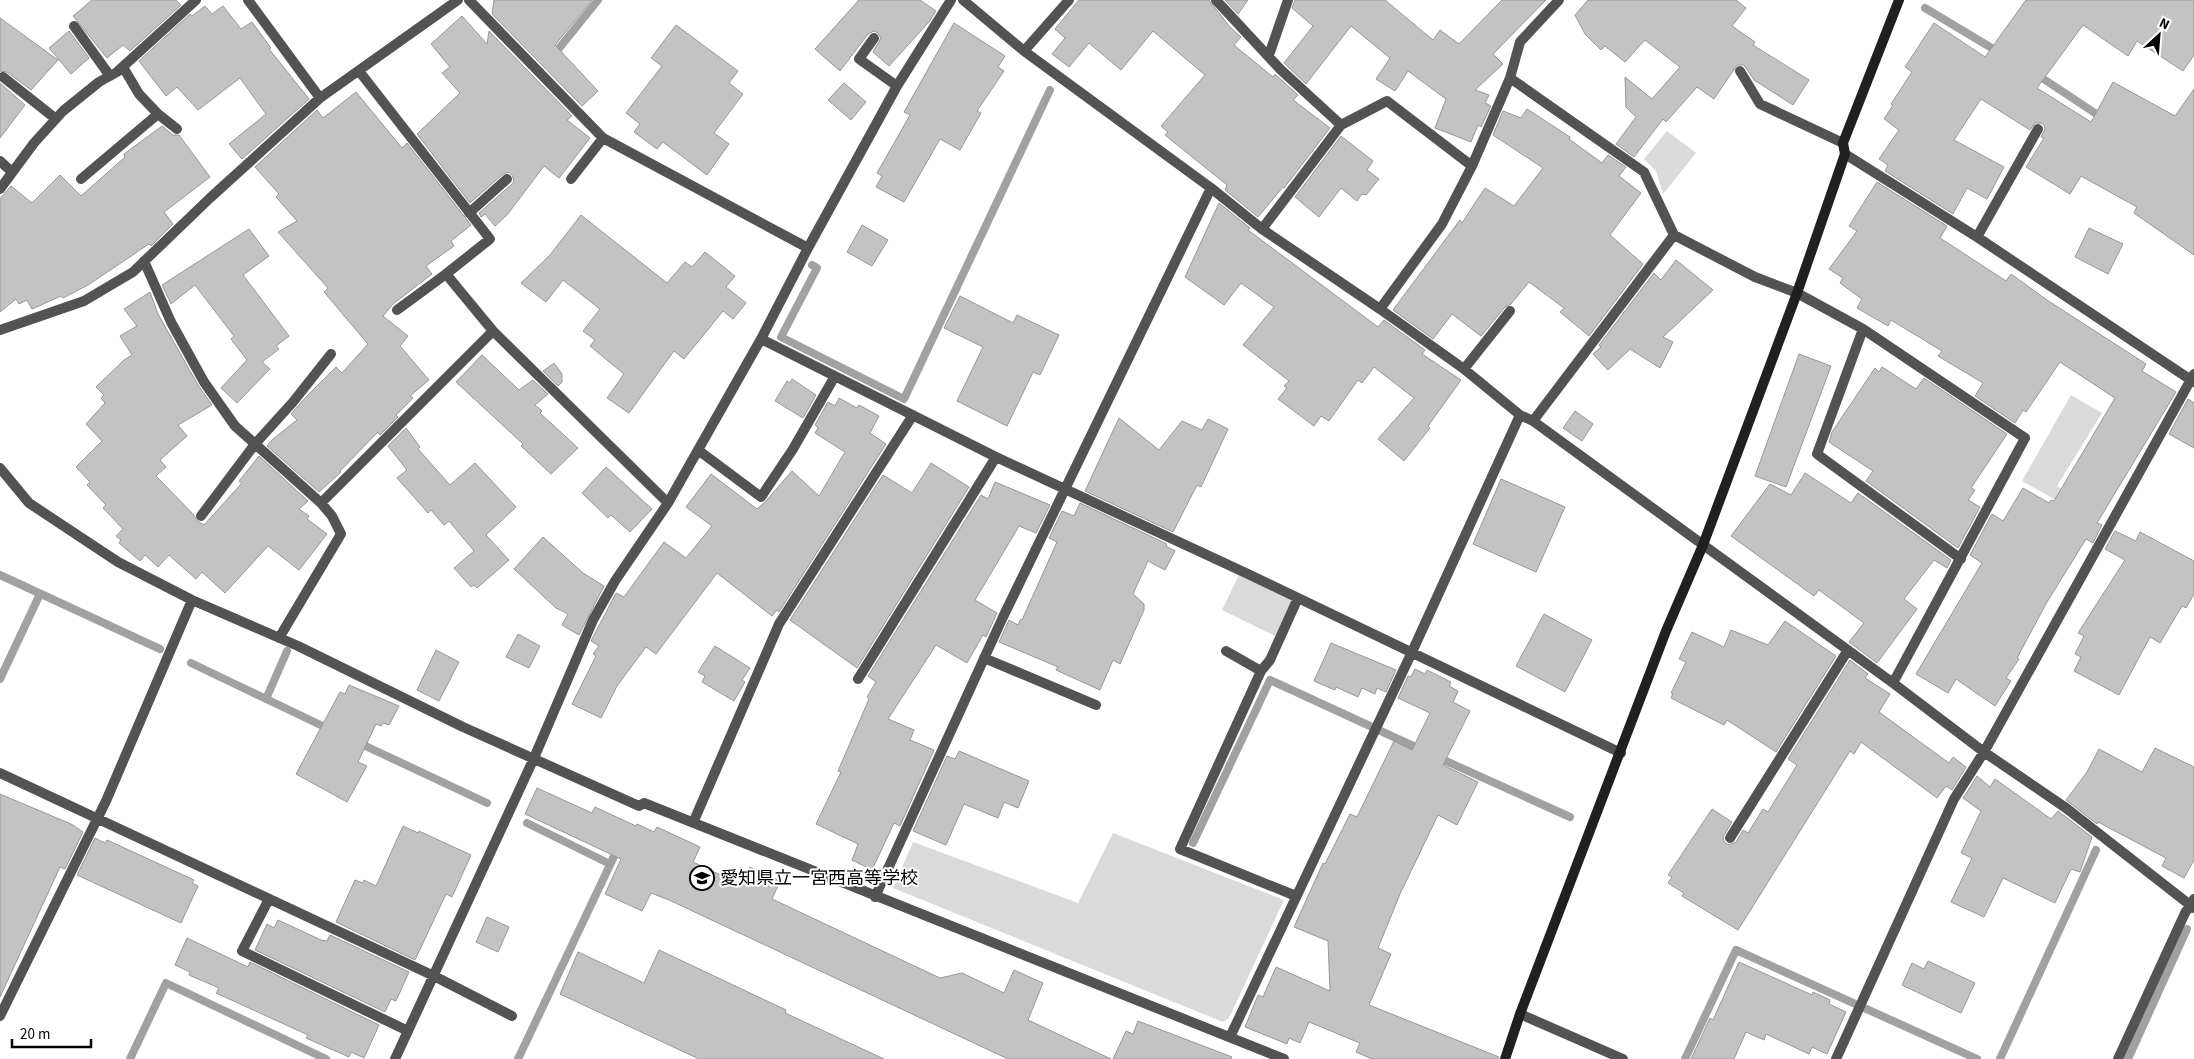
<svg xmlns="http://www.w3.org/2000/svg" width="2194" height="1059" font-family="'Source Sans 3','Noto Sans JP',sans-serif">
<style>
.green{fill:#dadada}
.lines{fill:none;stroke-linecap:round;stroke-linejoin:round}
.stream{stroke:#a1a1a1;stroke-width:8}
.building{fill:#c3c3c3;stroke:#979797}
.street{stroke:#535353;stroke-width:10}
.secondary{stroke:#202020;stroke-width:10}
.labels{text-anchor:middle;stroke-width:4;stroke-linejoin:round;paint-order:stroke}
.poi-label{font-size:18px;fill:#000;stroke:#fff;text-anchor:start}
</style>
<rect width="100%" height="100%" fill="#fff"/>
<path class="green" d="M1667,131L1696,153L1663,194L1656,171L1644,159Z
M2071,395L2102,413L2057,486L2069,494L2063,504L2022,481Z
M1240,573L1293,599L1275,636L1222,610Z
M1113,833L1284,900L1229,1018L1223,1022L893,888L913,842L1078,903Z"/>
<g class="lines">
<path class="stream" d="M1925,8L2000,53
M552,57L598,0
M2036,74L2104,119
M812,265L817,268L781,337L904,399L1050,90
M0,575L160,649
M191,663L331,730
M0,679L40,594
M266,699L287,651
M357,742L487,803
M1437,757L1570,817
M527,823L610,864
M1193,843L1270,680L1422,750
M130,1059L166,983L326,1059
M518,1059L618,848
M1685,1059L1736,950L1977,1059
M2000,1059L2096,850
M2128,1059L2187,929"/>
</g>
<path class="building" d="M92,0H176L181,5L130,51L123,45L107,58L73,16Z
M494,0H592L555,45L598,91L582,106L492,14Z
M859,0H920L936,11L929,22L889,66L873,52L881,38L878,33L874,31L868,34L840,71L815,49Z
M1079,0H1209L1230,27L1241,37L1234,45L1273,77L1275,74L1298,95L1293,100L1330,128L1284,188L1283,187L1258,217L1225,190L1227,185L1165,135L1168,132L1161,126L1205,75L1153,31L1121,70L1089,43L1069,67L1052,54L1065,38L1055,29Z
M1225,0H1248L1238,14Z
M1295,0H1385L1433,40L1440,30L1459,44L1502,0H1546L1493,54L1503,64L1475,90L1489,95L1485,103L1491,106L1481,127L1478,125L1471,142L1435,128L1446,99L1408,71L1395,91L1376,79L1390,58L1351,26L1306,84L1284,63L1313,26L1292,8Z
M1588,0H1736L1746,8L1732,26L1755,42L1753,45L1809,80L1793,105L1754,80L1744,65H1737L1714,99L1697,87L1666,122L1663,119L1634,157L1616,144L1636,117L1626,107L1625,77L1652,99L1680,67L1645,40L1625,62L1605,46L1601,50L1585,34L1575,15Z
M2026,0H2194V55L2183,71L2137,41L2128,56L2083,25L2037,88L2091,122L2113,82L2175,116L2194,89V255L2134,213L2137,207L2081,176L2070,194L2026,167L2044,138L2041,137L2045,129L2044,125L2041,123H2035L2030,130L1981,99L1954,140L2004,167L1987,199L1967,188L1953,214L1885,171L1888,165L1879,159L1899,130L1884,119L1893,105L1891,104L1912,72L1905,67L1934,23L1985,57Z
M205,6L212,14L223,6L241,29L252,22L271,48L269,49L309,99L242,159L229,144L266,114L240,78L198,110L177,87L166,96L139,61L190,14L192,16Z
M462,16L487,44L489,31L572,116L567,120L590,138L559,178L544,166L507,215L495,226L485,214L481,217L479,213L512,184L514,181L512,175L509,172L503,174L470,203L417,134L460,93L442,73L450,67L431,44Z
M0,18L58,60L31,90L7,72L0,71Z
M954,23L1005,56L998,67L1004,71L977,111L981,113L960,150L940,139L904,202L876,187L882,176L877,173L910,115L904,112Z
M676,25L738,71L729,83L743,94L714,133L729,144L707,175L663,142L657,149L634,132L640,124L626,113L662,66L651,58Z
M69,31L89,58L71,74L49,48Z
M0,83L25,105L0,138Z
M844,83L866,102L851,120L828,100Z
M356,92L402,148L407,143L471,225L451,241L454,246L426,266L432,274L393,304L383,316L408,336L400,346L429,380L410,396L413,398L396,415L398,417L380,435L378,432L340,471L341,472L319,492L267,446L273,439L297,420L291,414L306,397L336,367L342,373L368,344L324,292L328,288L278,232L297,221L276,197L279,194L255,167L317,110L323,118Z
M1527,109L1570,137L1569,139L1602,163L1608,155L1626,167L1619,176L1641,193L1610,235L1643,264L1589,336L1560,312L1564,308L1529,282L1511,304L1505,307L1481,336L1452,314L1433,339L1393,310L1460,220L1462,223L1485,188L1514,206L1543,168L1493,135L1503,111L1521,118Z
M162,126L173,135H179L210,177L164,212L173,224L151,246L149,244L88,285L63,298L61,296L32,309L27,300L19,304L16,299L0,312V199L3,195L11,186L32,203L60,175L81,196L125,157L124,154Z
M1341,136L1373,161L1367,170L1379,179L1366,195L1362,194L1357,201L1341,188L1319,217L1295,197Z
M1877,182L1947,226L1940,238L2006,281L2011,274L2047,300L2146,364L2142,371L2176,392L2097,523L2102,525L2093,543L2086,539L2047,602L2017,658L2019,659L2006,678L2011,681L1995,706L1956,679L1948,693L1916,674L1982,563L1970,555L1992,514L2003,521L2023,488L2049,503L2051,500L2054,501L2115,398L2060,362L2026,412L2023,410L2015,423L1975,396L1983,383L1938,356L1942,351L1891,320L1888,326L1857,308L1862,299L1840,283L1843,278L1829,269L1857,231L1849,226Z
M1219,203L1250,228L1248,230L1378,327L1384,320L1425,350L1422,354L1461,380L1428,426L1430,428L1404,461L1378,439L1414,398L1374,367L1362,383L1358,380L1329,421L1321,416L1314,426L1278,399L1287,388L1284,386L1289,381L1243,345L1274,307L1241,283L1224,305L1185,277Z
M581,215L667,283L685,262L692,267L705,252L735,276L726,287L746,303L733,319L723,311L684,359L674,351L629,413L607,398L624,374L590,346L595,340L583,331L600,309L563,280L546,302L521,283L550,255Z
M862,225L888,240L872,266L847,252Z
M2089,228L2123,244L2108,274L2075,257Z
M249,229L269,256L243,275L289,336L276,346L279,349L262,362L270,369L237,403L221,388L247,360L231,339L234,336L195,285L171,304L162,285Z
M1676,260L1713,290L1663,337L1673,342L1660,368L1630,349L1608,370L1593,354L1601,347L1599,345L1654,273L1661,280Z
M150,292L158,314L198,385L212,405L178,425L187,436L160,460L166,467L156,476L194,515L197,521L204,525L242,483L239,481L259,456L308,501L299,509L309,516L307,519L327,534L299,570L268,546L225,593L202,572L196,579L169,555L158,567L145,555L140,561L119,543L121,540L116,536L123,529L103,508L106,505L87,485L90,482L76,467L102,441L86,424L105,403L101,398L104,395L96,387L124,360L132,355L120,336L137,326L124,309Z
M960,296L1013,323L1017,315L1059,335L1040,375L1033,372L1007,426L957,401L983,347L944,328Z
M1799,354L1831,366L1786,487L1755,476Z
M482,355L519,390L533,380L548,394L535,405L542,411L540,413L578,448L551,474L521,446L523,444L456,382Z
M554,363L562,374V382L558,386L543,371Z
M1882,367L1916,389L1924,378L2007,434L1971,488L1975,490L1968,500L1980,507L1958,548L1866,481L1873,471L1829,442L1832,432L1875,368L1879,372Z
M792,379L816,395L803,418L775,401L787,381L790,383Z
M839,398L857,408L859,405L879,416L870,433L886,444L779,612L777,610L772,616L717,573L656,654L646,647L617,686L601,718L572,704L596,656L593,654L599,646L591,641L616,593L624,597L664,542L686,558L712,526L686,507L711,474L757,509L766,501L792,471L819,496L845,452L815,433L818,428L815,425L828,402L835,406Z
M2188,399L2194,403V448L2169,434Z
M1575,411L1593,424L1582,441L1563,428Z
M1119,418L1159,450L1182,421L1202,430L1208,419L1228,429L1201,487L1197,485L1173,532L1085,491Z
M406,428L420,447L418,449L450,485L475,463L516,507L486,535L509,560L477,588L474,585L471,587L454,568L474,551L449,521L444,525L431,510L428,513L397,478L407,470L388,446Z
M931,463L969,487L857,668L790,620L883,475L912,493Z
M606,467L652,509L630,532L611,515L608,518L582,493Z
M1805,473L1851,503L1858,493L1951,560L1947,568L1934,560L1904,599L1917,609L1877,663L1849,642L1864,623L1819,590L1814,596L1731,536L1770,484L1791,495Z
M1501,479L1565,507L1536,572L1473,544Z
M995,482L1050,505L1036,533L1019,526L975,600L997,613L986,637L983,635L967,663L936,645L888,719L914,730L910,740L934,750L900,826L894,823L872,870L852,860L858,844L816,824L841,772L838,771L869,699L867,697L876,682L868,676L981,495L988,499Z
M1080,503L1167,544L1166,546L1175,551L1165,570L1148,561L1133,594L1144,604V610L1120,664L1113,660L1100,690L1056,670L1058,667L999,642L1009,620L1018,625L1021,619L1022,620L1057,542L1049,538L1062,511L1074,516Z
M2115,531L2136,541L2140,532L2194,561V594L2186,608L2182,606L2160,643L2150,637L2119,695L2074,671L2081,657L2075,654L2084,636L2078,633L2125,560L2105,549Z
M543,537L583,573L604,586L579,635L562,625L568,614L556,608L514,569Z
M1544,614L1592,640L1565,692L1516,666Z
M1785,621L1836,656L1776,752L1727,720L1724,725L1671,698L1673,693H1671L1686,662L1679,659L1692,632L1724,647L1731,630L1768,645Z
M518,634L540,646L529,668L506,657Z
M1331,643L1396,670L1386,692L1377,688L1375,694L1362,688L1358,697L1336,687L1335,690L1314,681Z
M715,646L750,668L742,680L745,682L734,701L702,682L705,676L698,672Z
M436,650L459,662L439,701L417,690Z
M1850,660L1868,674L1865,678L1890,694L1879,712L1949,763L1953,757L1966,767L1952,790L1946,786L1937,798L1861,742L1854,754L1850,751L1738,930L1682,896L1684,893L1668,883L1672,877L1668,875L1712,809L1732,822L1723,837L1724,842L1729,845L1736,842L1743,830L1748,833L1763,809L1768,812L1797,765L1788,759Z
M1415,669L1425,674L1427,670L1451,682L1449,686L1458,691L1453,702L1470,711L1443,765L1478,782L1457,825L1438,815L1400,894L1378,948L1391,954L1369,1005L1499,1057L1498,1059H1372L1356,1052L1360,1043L1309,1022L1300,1043L1289,1038L1287,1044L1245,1027L1258,995L1263,997L1276,967L1330,991L1328,941L1294,927L1323,863L1325,864L1350,814L1357,817L1394,741L1412,750L1430,713L1398,698L1408,676L1411,677Z
M349,685L399,706L389,725L383,723L381,726L376,724L358,762L367,766L347,802L296,774L340,692L345,694Z
M2155,748L2194,767V860L2184,878L2162,866L2166,858L2098,822L2097,824L2066,800L2087,772L2099,749L2142,772Z
M959,751L1029,781L1018,808L1004,802L998,818L964,804L946,845L913,831L947,756L955,759Z
M1977,776L1990,787L1995,779L2051,819L2058,811L2092,837L2080,872L2071,869L2055,903L2003,878L1984,917L1951,902L1972,858L1961,853L1981,811L1963,798Z
M537,788L592,813L595,807L636,826L637,824L654,832L657,827L700,847L693,862L742,885L750,867L780,881L772,899L940,978L962,973L1004,993L1014,970L1043,983L1028,1020L1111,1059H1008L669,900L651,893L642,911L605,894L621,859L525,814Z
M0,794L71,824L83,832L65,869L60,867L0,997Z
M403,826L418,833L419,831L471,855L452,897L446,894L415,960L336,922L355,880L363,883L364,880L376,886Z
M95,838L105,843L107,840L194,880L192,883L198,886L181,923L77,875Z
M487,917L509,927L498,952L476,942Z
M278,920L321,940L327,941L330,935L409,972L396,1001L391,999L385,1012L255,950L267,924L274,928Z
M187,938L248,967L250,962L379,1025L364,1058L351,1052L349,1057L306,1038L308,1035L216,993L219,988L189,975L190,972L175,965Z
M659,950L786,1010L785,1013L884,1059H699L560,994L578,952L644,983Z
M1928,961L1975,983L1961,1013L1902,985L1912,963L1924,969Z
M1739,962L1812,995L1813,992L1830,1000L1829,1004L1846,1012L1827,1054L1812,1047L1809,1054L1766,1034L1764,1040L1746,1032L1734,1059H1691L1710,1018L1713,1020Z
M1138,1021L1232,1057L1231,1059H1113L1126,1031L1133,1034Z"/>
<g class="lines">
<path class="street" d="M248,0L320,98
M469,0L603,138L808,248
M963,0L1024,51L1211,188L1262,229L1380,309L1464,369L1520,415L1533,421L1893,683L1984,752L2066,808L2194,908
M1216,0L1280,69L1341,125L1387,101L1472,166
M74,26L110,76
M874,38L859,59L897,86
M1024,51L1069,0
M1269,55L1288,0
M123,67L139,94L158,114L177,129
M359,71L490,239L446,274L493,331L668,503
M1740,71L1760,104L1843,143
M3,77L56,119
M1510,78L1644,172L1674,235L1755,277L1797,293L1863,329L2025,438L1893,683
M1845,154L1977,237L2194,382
M0,161L12,172
M81,179L158,114
M571,179L603,138
M0,189L34,143L63,111L99,82L117,72L196,0
M469,213L507,179
M1262,229L1341,125
M1977,237L2038,129
M144,261L171,322L204,382L235,426L321,503
M1380,309L1442,224L1472,166L1510,78L1520,42L1559,0
M397,310L446,274
M1863,329L1817,454L1961,559
M0,330L84,301L133,272L210,198L320,98L458,0
M761,339L996,457L1248,574L1621,753
M1464,369L1510,311
M1533,421L1674,235
M698,450L761,497L793,449L835,376
M0,468L29,503L118,562L192,600L298,646L463,727L639,806L644,803L1284,1059
M201,516L255,444L293,402L331,354
M279,638L341,534L332,516L321,503L493,331
M1226,651L1261,671
M984,658L1096,705
M858,679L996,457
M0,773L434,976L512,1016
M693,823L779,624L913,415
M1730,838L1848,650
M1296,896L1180,849L1261,671L1270,660L1298,598
M875,897L1003,617L1211,188
M269,899L242,951L408,1031
M1520,1014L1623,1059
M0,1016L106,801L192,600
M1230,1037L1412,652L1520,415
M395,1059L534,758L593,620L615,581L668,503L698,450L761,339L808,248L897,86L951,0
M1836,1059L1954,799L1984,752L2194,374
M2118,1059L2185,913L2194,899"/>
<path class="secondary" d="M1505,1059L1520,1014L1666,631L1703,545L1797,293L1845,154L1843,143L1899,0"/>
</g>
<defs>
<symbol id="school-ring" viewBox="-11 -11 22 22"><circle r="9.5" fill="#fff" stroke="#000" stroke-width="1.5"/><path d="M0-5L7-2L0 1L-7-2ZM-4 1L0 2.5L4 1V4Q0 6-4 4Z" fill="#000"/></symbol>
</defs>
<g fill-rule="evenodd">
<use href="#school-ring" x="688" y="864" width="28" height="28"/>
</g>
<g class="labels">
<g class="poi-label">
<text x="720" y="884">愛知県立一宮西高等学校</text>
</g>
</g>
<g transform="translate(2159 35) rotate(26)" stroke="#ffffff" stroke-width="4" paint-order="stroke">
<path d="M0-4L9 19L0 12L-9 19Z" fill="#000000"/>
<text y="-8" font-size="14" font-weight="bold" text-anchor="middle" fill="#000000">N</text>
</g>
<path d="M12 1039v8h79v-8" fill="none" stroke="#000000" stroke-width="2.5"/>
<text x="20" y="1039" font-size="15" fill="#000000" stroke="#ffffff" stroke-width="4" paint-order="stroke">20 m</text>
</svg>
